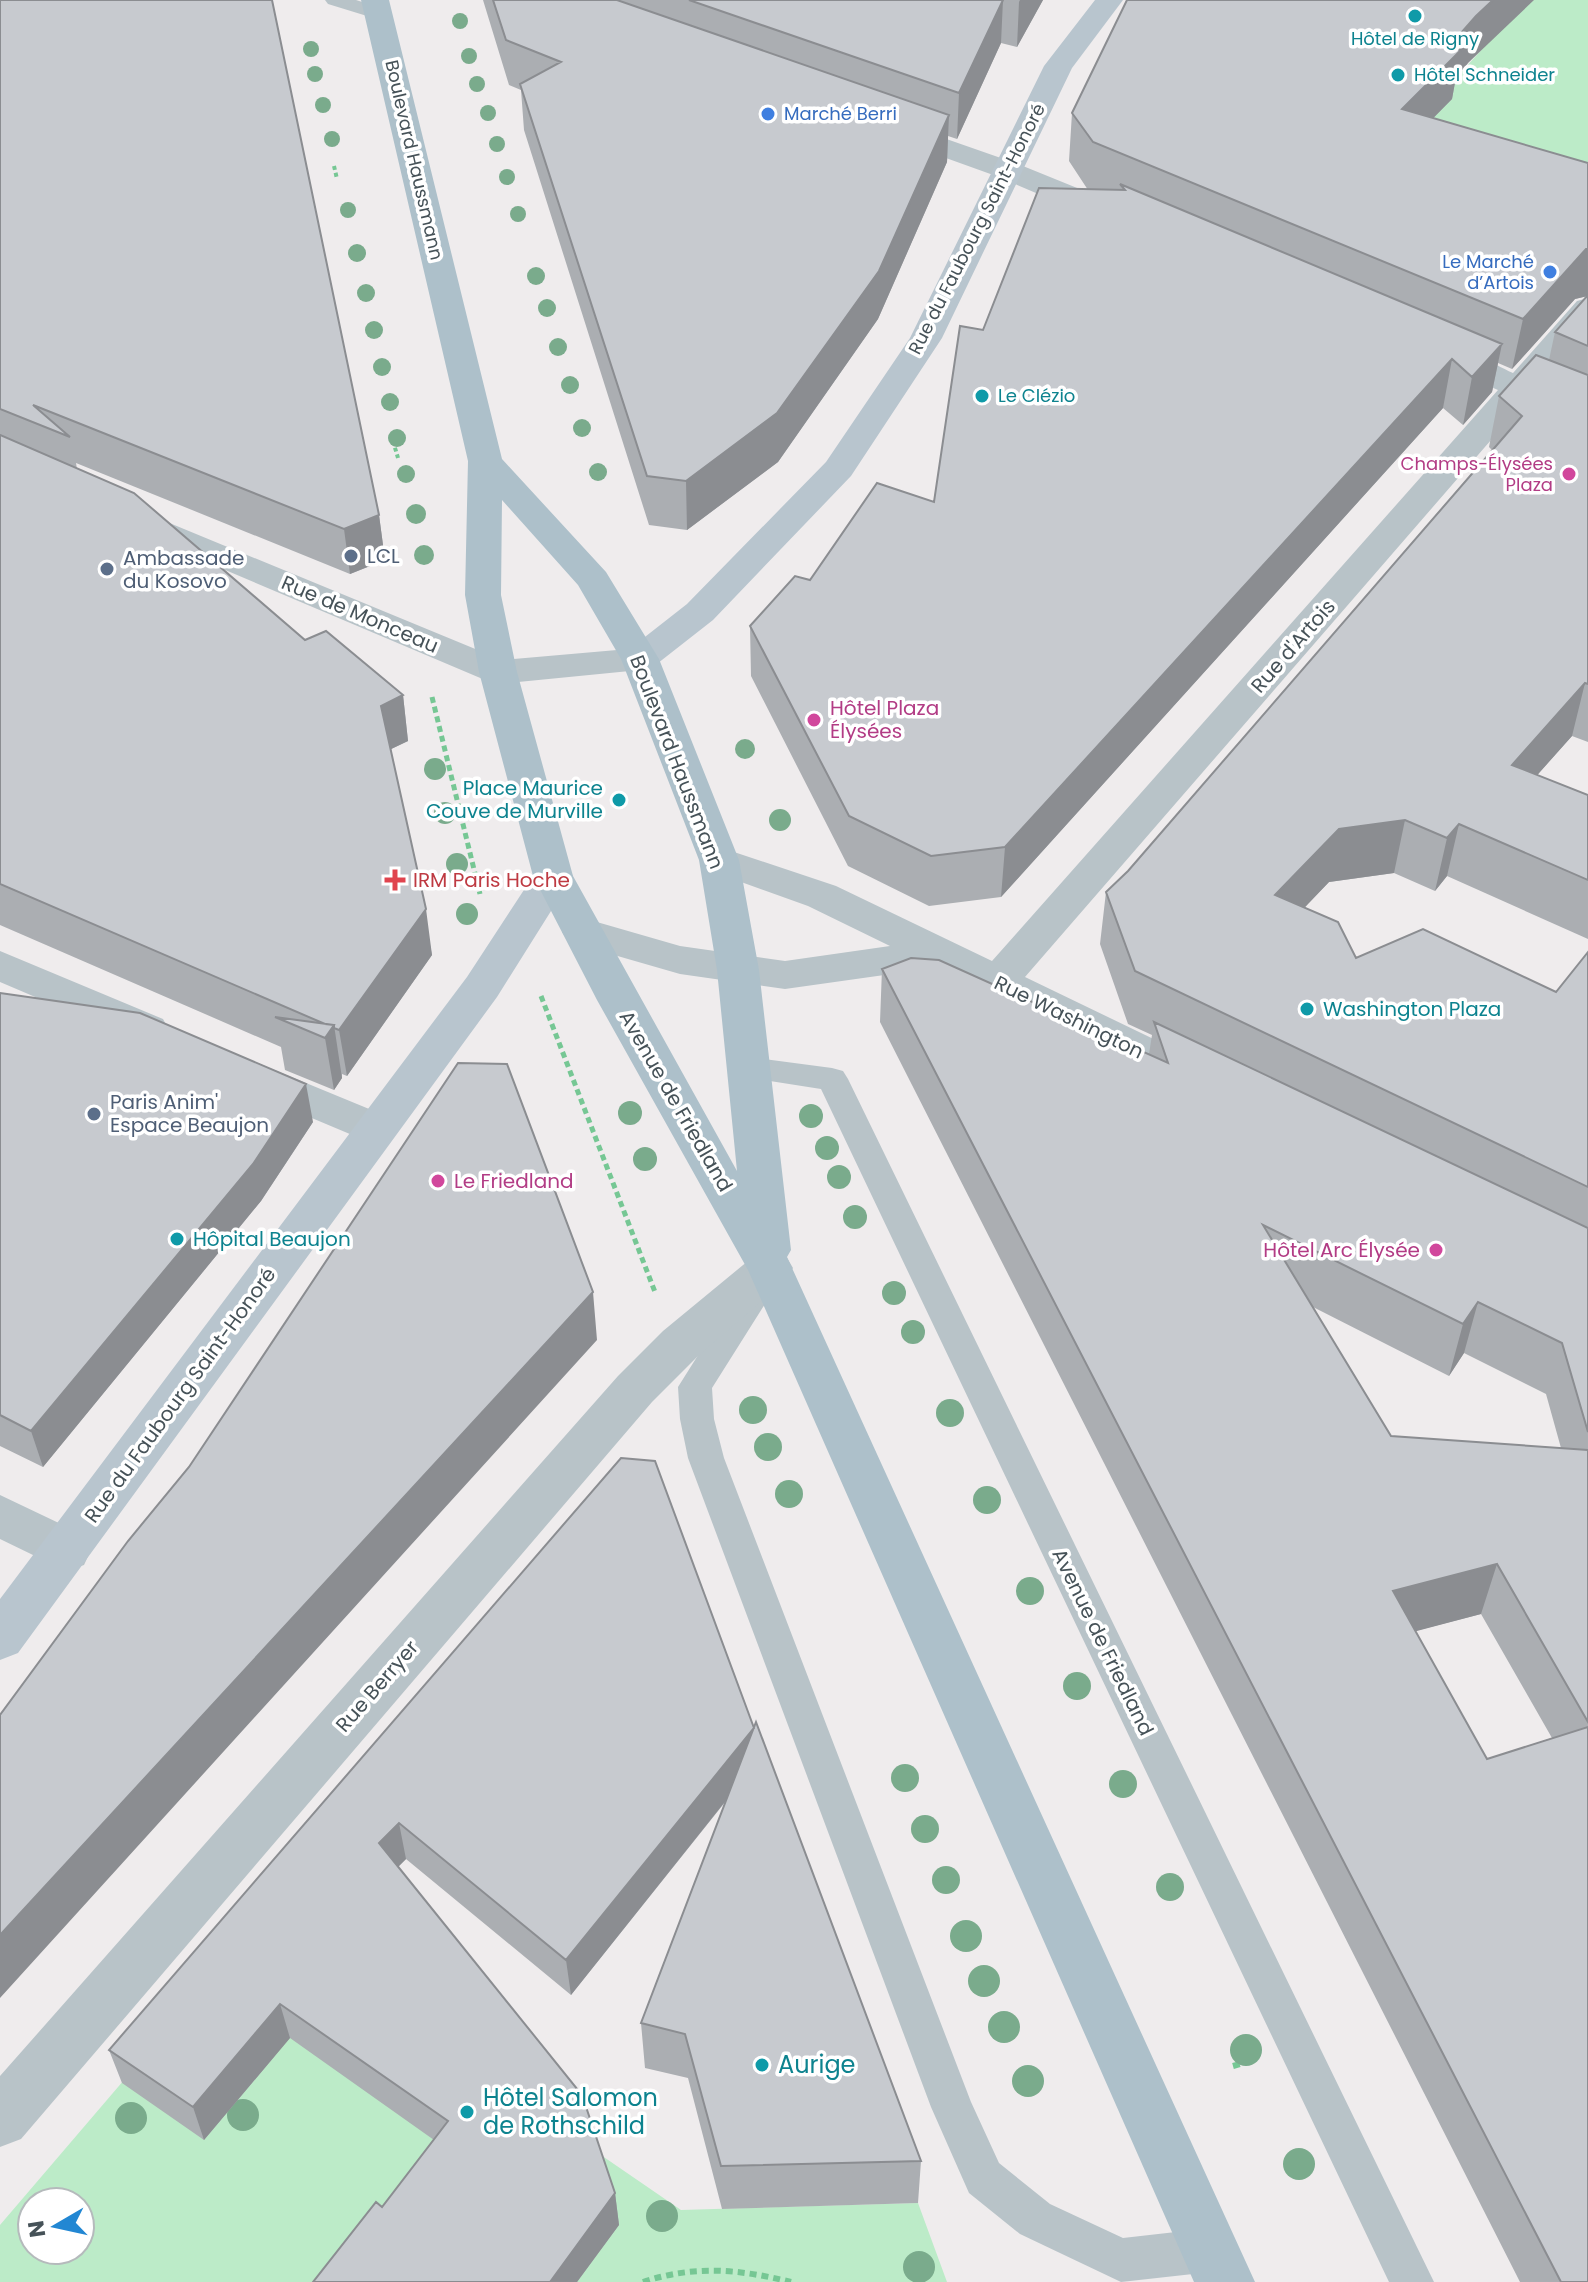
<svg xmlns="http://www.w3.org/2000/svg" width="1588" height="2282" font-family="Poppins,sans-serif">
<style>
.green{fill:#bcebc8;fill-rule:evenodd}
.lines{fill:none;stroke-linecap:round;stroke-linejoin:round}
.path-far2{stroke:#76c794;stroke-width:4;stroke-dasharray:4 3;stroke-linecap:butt}
.path-far1{stroke:#76c794;stroke-width:5;stroke-dasharray:6 4;stroke-linecap:butt}
.path{stroke:#76c794;stroke-width:6;stroke-dasharray:7 5;stroke-linecap:butt}
.lane{fill:#b8c3c8;fill-rule:evenodd}
.street{fill:#b8c3c8;fill-rule:evenodd}
.secondary{fill:#b8c5ce;fill-rule:evenodd}
.primary{fill:#adc0ca;fill-rule:evenodd}
.tree{fill:#7aab8c}
.wall{fill:#abaeb2;fill-rule:evenodd}
.shaded-wall{fill:#8b8d91}
.building{fill:#c7cacf;stroke:#8b8d91;stroke-width:2}
.culture-dot{fill:#0f9aa8;stroke:#fff;stroke-width:3}
.shop-dot{fill:#3f7fe0;stroke:#fff;stroke-width:3}
.hotel-dot{fill:#d1479c;stroke:#fff;stroke-width:3}
.service-dot{fill:#5c6f8a;stroke:#fff;stroke-width:3}
.health-dot{fill:#e0444e;stroke:#fff;stroke-width:3}
.labels{text-anchor:middle;stroke-width:7;stroke-linejoin:round;paint-order:stroke}
.far-culture-label{font-size:18px;fill:#0d838f;stroke:#fff;text-anchor:start}
.far-shop-label{font-size:18px;fill:#366cbe;stroke:#fff;text-anchor:start}
.far-street-label{font-size:18px;fill:#465258;stroke:#fff}
.far-hotel-label{font-size:18px;fill:#b23c85;stroke:#fff;text-anchor:end}
.service-label{font-size:20px;fill:#4e5e75;stroke:#fff;text-anchor:start}
.street-label{font-size:20px;fill:#465258;stroke:#fff}
.hotel-label{font-size:20px;fill:#b23c85;stroke:#fff;text-anchor:start}
.culture-label{font-size:20px;fill:#0d838f;stroke:#fff;text-anchor:start}
.health-label{font-size:20px;fill:#be3a42;stroke:#fff;text-anchor:start}
.near-culture-label{font-size:24px;fill:#0d838f;stroke:#fff;text-anchor:start}
</style>
<rect width="100%" height="100%" fill="#efeced"/>
<path class="green" d="M1471,0H1588V215L1386,131L1445,90L1485,46Z
M260,1921L681,2210L918,2203L947,2282H0V2225ZM32,2202H80V2250H32Z"/>
<g class="lines">
<path class="path-far2" d="M334,166L337,179
M393,441L398,458"/>
<path class="path-far1" d="M432,697L480,894
M541,996L655,1292"/>
<path class="path" d="M1233,2066L1247,2062
M643,2282C694,2265 739,2269 791,2282"/>
<path class="lane" d="M325,0H356L387,10L390,14L380,20L328,4Z
M748,1057L832,1068L843,1071L848,1079L1434,2282H1389L821,1089L737,1076L732,1068L737,1060Z
M758,1275L770,1279L775,1288L712,1388L714,1419L724,1458L971,2102L999,2163L1050,2204L1123,2238L1211,2228L1226,2235L1233,2250L1226,2265L1211,2272L1121,2282L1020,2234L969,2193L931,2107L688,1458L680,1419L678,1387L746,1279Z"/>
<path class="street" d="M892,120L1018,164L1119,205L1123,212L1119,219H1097L996,176L882,135L877,129L882,123Z
M1588,298V328L1539,384L1588,405V427L1524,402L1025,977L1195,1059L1201,1070L1195,1081L1180,1085L1165,1081L934,968L785,989L680,974L569,942L562,932L569,922L583,918L680,946L785,961L890,946L808,906L705,869L699,860L705,851L719,847L836,886L992,961L1498,390L1428,360L1424,353L1428,346C1455,339 1489,362 1513,373L1577,301Z
M138,510L502,660L640,648L653,651L659,659L653,667L640,670L498,684L485,680L126,528L120,521L126,514Z
M0,951L163,1019L169,1030L163,1041L148,1045L0,982Z
M255,1062L391,1118L398,1129L391,1140L376,1145L240,1088L233,1077L240,1066Z
M770,1251L786,1256L793,1268L786,1280L697,1357L652,1402L21,2139L0,2147V2076L618,1376L663,1331L754,1256Z
M0,1495L84,1535L91,1550L84,1565L66,1571L0,1539Z"/>
<path class="secondary" d="M1095,0H1123L1072,68L942,338L851,476L713,620L653,667L640,670L627,667L621,659L627,651L687,604L826,462L910,338L1044,66Z
M553,863L567,867L573,876L497,997L18,1653L0,1660V1599L467,977L539,867Z"/>
<path class="primary" d="M361,0H389L502,459L606,572L659,659L739,860L759,970L791,1250L787,1257L1255,2282H1194L748,1270L597,1000L533,876L479,672L465,595L468,461ZM502,500L578,585L621,659L699,860L717,970L737,1171L573,876L517,672L501,595Z"/>
</g>
<g class="tree">
<circle cx="460" cy="21" r="8"/>
<circle cx="311" cy="49" r="8"/>
<circle cx="469" cy="56" r="8"/>
<circle cx="315" cy="74" r="8"/>
<circle cx="477" cy="84" r="8"/>
<circle cx="323" cy="105" r="8"/>
<circle cx="488" cy="113" r="8"/>
<circle cx="332" cy="139" r="8"/>
<circle cx="497" cy="144" r="8"/>
<circle cx="507" cy="177" r="8"/>
<circle cx="348" cy="210" r="8"/>
<circle cx="518" cy="214" r="8"/>
<circle cx="357" cy="253" r="9"/>
<circle cx="536" cy="276" r="9"/>
<circle cx="366" cy="293" r="9"/>
<circle cx="547" cy="308" r="9"/>
<circle cx="374" cy="330" r="9"/>
<circle cx="558" cy="347" r="9"/>
<circle cx="382" cy="367" r="9"/>
<circle cx="570" cy="385" r="9"/>
<circle cx="390" cy="402" r="9"/>
<circle cx="582" cy="428" r="9"/>
<circle cx="397" cy="438" r="9"/>
<circle cx="598" cy="472" r="9"/>
<circle cx="406" cy="474" r="9"/>
<circle cx="416" cy="514" r="10"/>
<circle cx="424" cy="555" r="10"/>
<circle cx="745" cy="749" r="10"/>
<circle cx="435" cy="769" r="11"/>
<circle cx="445" cy="813" r="11"/>
<circle cx="780" cy="820" r="11"/>
<circle cx="457" cy="864" r="11"/>
<circle cx="467" cy="914" r="11"/>
<circle cx="630" cy="1113" r="12"/>
<circle cx="811" cy="1116" r="12"/>
<circle cx="827" cy="1148" r="12"/>
<circle cx="645" cy="1159" r="12"/>
<circle cx="839" cy="1177" r="12"/>
<circle cx="855" cy="1217" r="12"/>
<circle cx="894" cy="1293" r="12"/>
<circle cx="913" cy="1332" r="12"/>
<circle cx="753" cy="1410" r="14"/>
<circle cx="950" cy="1413" r="14"/>
<circle cx="768" cy="1447" r="14"/>
<circle cx="789" cy="1494" r="14"/>
<circle cx="987" cy="1500" r="14"/>
<circle cx="1030" cy="1591" r="14"/>
<circle cx="1077" cy="1686" r="14"/>
<circle cx="905" cy="1778" r="14"/>
<circle cx="1123" cy="1784" r="14"/>
<circle cx="925" cy="1829" r="14"/>
<circle cx="946" cy="1880" r="14"/>
<circle cx="1170" cy="1887" r="14"/>
<circle cx="966" cy="1936" r="16"/>
<circle cx="984" cy="1981" r="16"/>
<circle cx="1004" cy="2027" r="16"/>
<circle cx="1246" cy="2050" r="16"/>
<circle cx="1028" cy="2081" r="16"/>
<circle cx="243" cy="2115" r="16"/>
<circle cx="131" cy="2118" r="16"/>
<circle cx="1299" cy="2164" r="16"/>
<circle cx="662" cy="2216" r="16"/>
<circle cx="919" cy="2267" r="16"/>
</g>
<path class="wall" d="M0,0L379,515L385,560L350,574L76,463L77,469L305,640L403,695L408,741L391,749L432,955L347,1076L342,1074V1078L334,1090L285,1070L281,1047L0,925Z
M483,0H1043L1017,47L1001,43L957,139L948,136L947,162L878,319L778,462L687,530L649,525L524,130L521,90L509,85Z
M1468,63L1456,77L1452,99L1433,118L1588,163V742L1572,736L1537,775L1588,795V939L1447,876L1435,891L1394,873L1329,882L1304,908L1356,958L1556,992L1588,952V2282H1520L880,1022L882,969L1149,1054L1152,1035L1128,1024L1100,944L1106,892L1128,871L1492,450L1489,447L1499,396L1549,360L1555,332L1587,296L1575,299L1512,369L1498,363L1492,392L1463,425L1443,408L1001,897L929,906L848,866L751,676L750,626L810,580L934,502L983,330L1088,190L1069,161L1072,113ZM1313,1307L1449,1376L1464,1353L1546,1394L1561,1448L1391,1436ZM1481,1614L1552,1738L1487,1759L1415,1631Z
M0,993L313,1122L261,1201L43,1467L0,1446Z
M621,1458L754,1727L921,2161L918,2203L722,2209L688,2078L645,2068L641,2023L726,1801L571,1995L406,1859L398,1867L615,2193L619,2225L577,2282H313L382,2207L434,2140L290,2038L204,2140L122,2083L109,2050Z"/>
<path class="shaded-wall" d="M1003,0L1001,43L957,139L959,93Z
M1020,0H1043L1017,47L1019,2Z
M1493,0H1534L1468,63L1456,77L1452,99L1394,158L1402,109L1453,42L1476,16Z
M949,115L947,162L878,319L778,462L687,530L686,481Z
M1586,249H1588V296L1575,299L1512,369L1523,319Z
M1502,344L1492,392L1463,425L1472,377Z
M1452,359L1443,408L1001,897L1005,847Z
M379,515L385,560L350,574L344,529Z
M1585,683L1572,736L1500,817L1512,765Z
M403,695L408,741L387,751L381,706Z
M1405,820L1394,873L1329,882L1266,948L1275,895L1339,829Z
M1459,824L1447,876L1435,891L1447,838Z
M426,909L432,955L347,1076L339,1030Z
M334,1025L342,1078L334,1090L325,1038Z
M306,1084L313,1122L261,1201L43,1467L31,1431Z
M593,1292L597,1340L0,1998V1935Z
M1478,1302L1464,1353L1449,1376L1463,1324Z
M1497,1564L1481,1614L1379,1641L1393,1591Z
M754,1728L755,1764L571,1995L566,1960Z
M399,1823L406,1859L386,1879L379,1843Z
M280,2004L290,2038L204,2140L193,2107Z
M615,2193L619,2225L577,2282H550Z"/>
<path class="building" d="M0,0H272L379,515L344,529L33,405L70,437L0,409Z
M493,0H617L949,115L879,271L777,413L686,481L647,476L520,84L561,62L506,40Z
M689,0H1003L959,93Z
M1127,0H1493L1476,16L1453,42L1460,51L1402,109L1588,163V249H1586L1523,319L1093,142L1072,113Z
M1120,184L1502,344L1472,377L1452,359L1005,847L931,856L849,816L750,626L795,576L810,580L877,483L934,502L960,326L983,330L1039,188L1125,190Z
M1588,295V346L1555,332Z
M1536,355L1588,375V684L1585,683L1512,765L1588,795V880L1459,824L1447,838L1405,820L1339,829L1275,895L1338,922L1356,958L1423,929L1556,992L1588,952V1187L1135,971L1106,892L1128,871L1522,416L1499,396Z
M0,435L134,493L305,640L326,631L403,695L381,706L426,909L339,1030L334,1028V1025L325,1024L0,884Z
M911,958L939,960L1168,1063L1154,1022L1588,1228V1432L1562,1343L1478,1302L1463,1324L1263,1225L1391,1436L1588,1450V1722L1497,1564L1393,1591L1487,1759L1588,1727V2282H1561L882,969Z
M0,993L140,1013L306,1084L253,1164L31,1431L0,1415Z
M275,1017L334,1025L325,1038Z
M458,1063L507,1064L593,1292L0,1935V1715L128,1541L189,1467Z
M621,1458L655,1461L754,1728L566,1960L399,1823L379,1843L582,2095L615,2193L550,2282H313L376,2202L382,2207L448,2121L280,2004L193,2107L109,2050Z
M756,1722L921,2161L721,2166L685,2034L641,2023Z"/>
<g class="culture-dot">
<circle cx="1415" cy="16" r="8"/>
<circle cx="1398" cy="75" r="8"/>
<circle cx="982" cy="396" r="8"/>
<circle cx="619" cy="800" r="8"/>
<circle cx="1307" cy="1009" r="8"/>
<circle cx="177" cy="1239" r="8"/>
<circle cx="762" cy="2065" r="8"/>
<circle cx="467" cy="2112" r="8"/>
</g>
<g class="shop-dot">
<circle cx="768" cy="114" r="8"/>
<circle cx="1550" cy="272" r="8"/>
</g>
<g class="hotel-dot">
<circle cx="1569" cy="474" r="8"/>
<circle cx="814" cy="720" r="8"/>
<circle cx="438" cy="1181" r="8"/>
<circle cx="1436" cy="1250" r="8"/>
</g>
<g class="service-dot">
<circle cx="351" cy="556" r="8"/>
<circle cx="107" cy="569" r="8"/>
<circle cx="94" cy="1114" r="8"/>
</g>
<path class="health-dot" d="M391 868h8v8h8v8h-8v8h-8v-8h-8v-8h8z"/>
<g class="labels">
<g class="far-culture-label">
<text x="1415" y="45" text-anchor="middle">Hôtel de Rigny</text>
<text x="1414" y="81">Hôtel Schneider</text>
<text x="998" y="402">Le Clézio</text>
</g>
<g class="far-shop-label">
<text x="784" y="120">Marché Berri</text>
<text x="1534" y="268" text-anchor="end">Le Marché<tspan x="1534" dy="21">d’Artois</tspan></text>
</g>
<g class="far-street-label">
<text transform="translate(414 160) rotate(77)" y="6">Boulevard Haussmann</text>
<text transform="translate(977 229) rotate(-63)" y="6">Rue du Faubourg Saint-Honoré</text>
</g>
<g class="far-hotel-label">
<text x="1553" y="470">Champs-Élysées<tspan x="1553" dy="21">Plaza</tspan></text>
</g>
<g class="service-label">
<text x="367" y="563">LCL</text>
<text x="123" y="565">Ambassade<tspan x="123" dy="23">du Kosovo</tspan></text>
<text x="110" y="1109">Paris Anim'<tspan x="110" dy="23">Espace Beaujon</tspan></text>
</g>
<g class="street-label">
<text transform="translate(360 614) rotate(23)" y="7">Rue de Monceau</text>
<text transform="translate(1293 646) rotate(-49)" y="7">Rue d'Artois</text>
<text transform="translate(677 762) rotate(69)" y="7">Boulevard Haussmann</text>
<text transform="translate(1069 1017) rotate(26)" y="7">Rue Washington</text>
<text transform="translate(676 1101) rotate(60)" y="7">Avenue de Friedland</text>
<text transform="translate(180 1395) rotate(-54)" y="7">Rue du Faubourg Saint-Honoré</text>
<text transform="translate(1103 1642) rotate(64)" y="7">Avenue de Friedland</text>
<text transform="translate(377 1686) rotate(-49)" y="7">Rue Berryer</text>
</g>
<g class="hotel-label">
<text x="830" y="715">Hôtel Plaza<tspan x="830" dy="23">Élysées</tspan></text>
<text x="454" y="1188">Le Friedland</text>
<text x="1420" y="1257" text-anchor="end">Hôtel Arc Élysée</text>
</g>
<g class="culture-label">
<text x="603" y="795" text-anchor="end">Place Maurice<tspan x="603" dy="23">Couve de Murville</tspan></text>
<text x="1323" y="1016">Washington Plaza</text>
<text x="193" y="1246">Hôpital Beaujon</text>
</g>
<g class="health-label">
<text x="413" y="887">IRM Paris Hoche</text>
</g>
<g class="near-culture-label">
<text x="778" y="2073">Aurige</text>
<text x="483" y="2106">Hôtel Salomon<tspan x="483" dy="28">de Rothschild</tspan></text>
</g>
</g>
<g transform="translate(56 2226) rotate(261)"><circle r="38" fill="#ffffff" stroke="#b5babc" stroke-width="2"/>
<path d="M0-6L14 30L0 20L-14 30Z" fill="#2287d3"/>
<text y="-12" font-size="22" font-weight="bold" text-anchor="middle" fill="#465258">N</text>
</g>
</svg>
